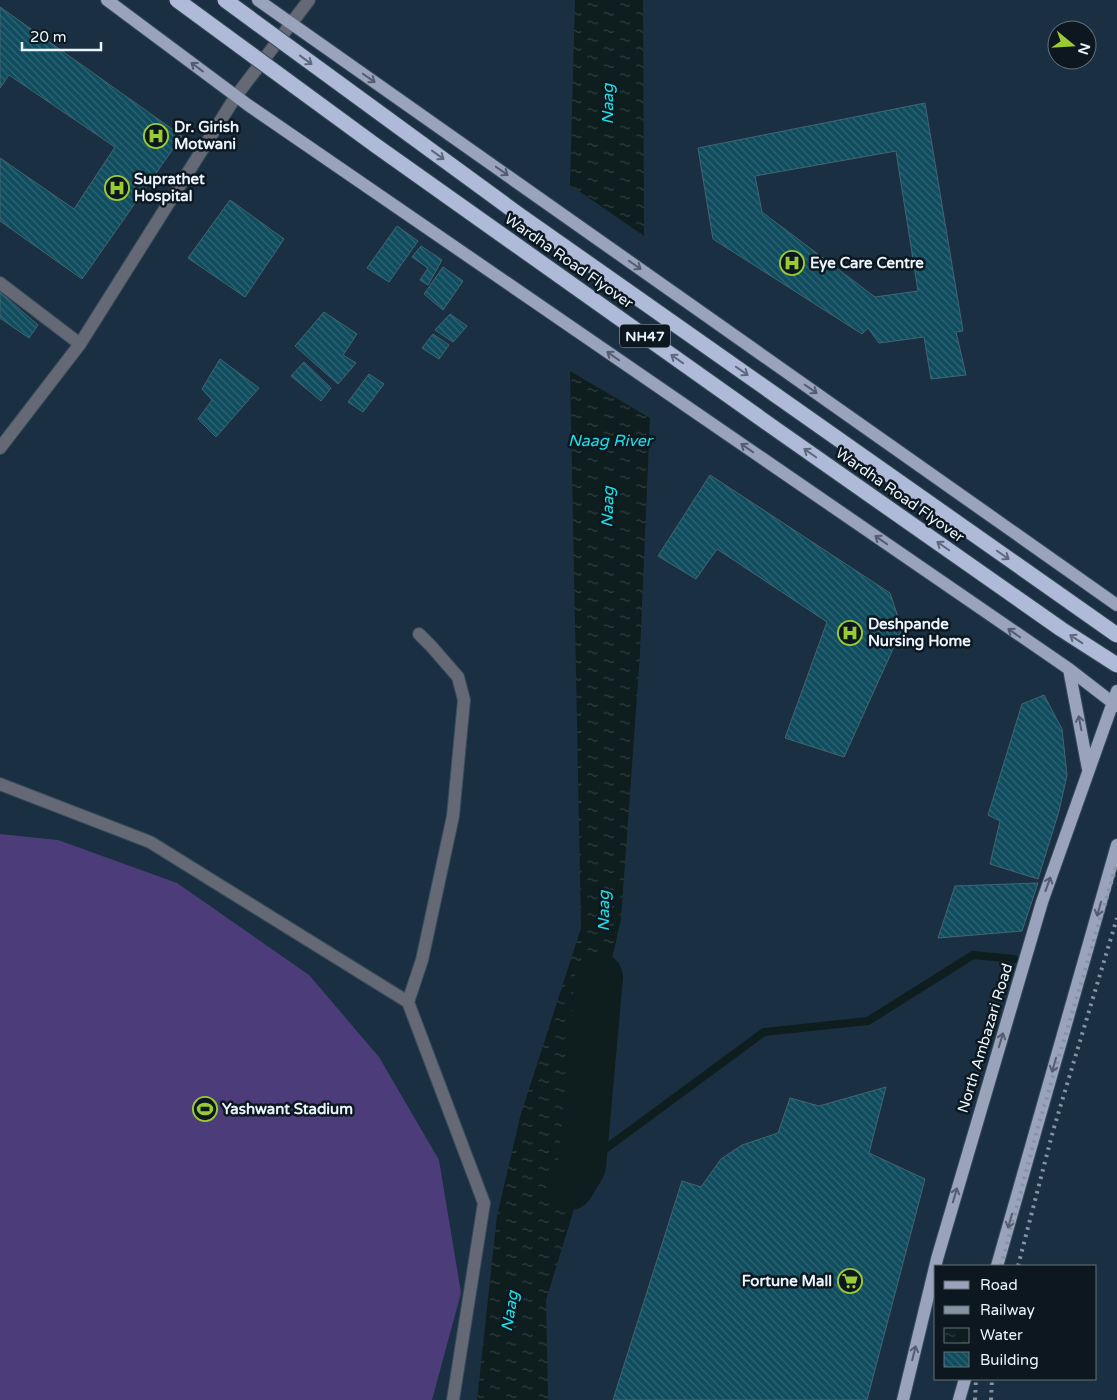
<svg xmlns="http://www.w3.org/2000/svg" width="1117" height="1400" font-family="'Varela Round',sans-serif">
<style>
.pitch{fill:#4c3c7a}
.water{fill:url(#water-ripples)}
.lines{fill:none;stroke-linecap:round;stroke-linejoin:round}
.stream{stroke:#0e1e1f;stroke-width:8}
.river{stroke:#0e1e1f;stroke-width:48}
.building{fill:url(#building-back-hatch);stroke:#436571;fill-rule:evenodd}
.minor-casing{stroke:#374c5c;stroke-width:14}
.major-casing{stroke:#374c5c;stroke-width:14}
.minor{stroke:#646975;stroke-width:12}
.major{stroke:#9aa3bc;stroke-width:12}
.rail{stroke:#8494a2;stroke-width:4;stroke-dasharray:2.5 5;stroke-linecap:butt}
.highway-bridge-casing{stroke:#374c5c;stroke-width:17;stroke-linecap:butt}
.highway-bridge{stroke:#afbad8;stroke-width:15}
.oneway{stroke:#5e687c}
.oneway2{stroke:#545d6e}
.labels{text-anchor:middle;stroke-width:5;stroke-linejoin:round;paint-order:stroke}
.shield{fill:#0d171f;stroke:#a8b2bc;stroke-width:1}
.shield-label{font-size:14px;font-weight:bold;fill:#eaf5ff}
.poi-label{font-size:15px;font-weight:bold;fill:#eaf5ff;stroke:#0d171f;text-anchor:start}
.street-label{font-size:15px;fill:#eaf5ff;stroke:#0d171f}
.water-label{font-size:16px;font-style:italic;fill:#1ae2e7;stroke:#0d171f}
</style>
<defs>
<pattern id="water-ripples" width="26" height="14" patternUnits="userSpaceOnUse" patternTransform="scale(1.25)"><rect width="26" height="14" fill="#0e1e1f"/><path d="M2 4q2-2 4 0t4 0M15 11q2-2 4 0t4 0" fill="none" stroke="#313f41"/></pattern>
<pattern id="building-back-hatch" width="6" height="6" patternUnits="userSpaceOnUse" patternTransform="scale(1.25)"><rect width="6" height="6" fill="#0f4c5e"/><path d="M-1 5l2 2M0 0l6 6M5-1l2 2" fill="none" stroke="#326676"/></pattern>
</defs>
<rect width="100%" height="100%" fill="#1a3042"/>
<path class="pitch" d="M0,834L58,840L177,883L309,975L379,1057L439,1160L461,1293L432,1400H0Z"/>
<path class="water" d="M575,0H643L644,236L570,185Z
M570,371L650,418L640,654L621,919L588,1065L584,1177L546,1300L548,1400H477L497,1216L520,1117L581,928Z"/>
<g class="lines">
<path class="stream" d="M582,1166L764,1032L868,1021L973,955L1014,959"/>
<path class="river" d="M570,1186L582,1166L599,977"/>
</g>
<path class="building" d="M0,7L182,136L82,279L0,221V158L74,209L115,147L9,75L0,88Z
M925,103L963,331L956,332L966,375L931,379L924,337L879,343L868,328L862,334L713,239L698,148ZM896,151L918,291L875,297L762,212L755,176Z
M230,200L284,239L245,297L188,258Z
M397,226L418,241L389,282L367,268Z
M421,246L442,260L428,285L420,280L428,268L412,257Z
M443,267L463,281L443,310L424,294Z
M0,292L38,325L29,338L0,318Z
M324,312L357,334L343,355L356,363L338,384L295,346Z
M450,314L467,326L453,342L435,330Z
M433,334L449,345L439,359L422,348Z
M220,359L259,388L216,437L198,419L212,400L202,389Z
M304,362L331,388L321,401L291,376Z
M369,374L384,384L363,412L348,402Z
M710,475L890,593L902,629L844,757L785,738L827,622L717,549L696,579L658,556Z
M1044,695L1062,729L1067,775L1059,811L1038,879L990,864L1000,821L988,815L1022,704Z
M1038,883L1022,931L938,938L955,886Z
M886,1087L869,1153L925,1179L867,1400H613L682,1181L701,1187L721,1159L742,1145L778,1133L790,1098L819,1106Z"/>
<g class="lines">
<defs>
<path id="minor" d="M0,283L80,344
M0,448L80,344L236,96L309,0
M0,784L150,842L408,1002L484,1203L453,1400
M408,1002L422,960L453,816L464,700L458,677L431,646L419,634"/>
<path id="major" d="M107,0L248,105L1069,669L1117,706
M258,0L1117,605
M1069,669L1088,769
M997,1266L1117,845
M903,1400L937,1259L1042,902L1117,691
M959,1400L965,1379"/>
</defs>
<use href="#minor" class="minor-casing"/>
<use href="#major" class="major-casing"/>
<use href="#minor" class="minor"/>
<use href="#major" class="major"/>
<path class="rail" d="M1001,1266L1038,1127L1117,863
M1018,1266L1053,1131L1117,918
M975,1400L976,1379
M991,1400L992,1379"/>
<defs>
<path id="highway-bridge" d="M177,0L375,145L777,430L1061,629L1117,665
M225,0L518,214L1117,635"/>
</defs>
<use href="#highway-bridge" class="highway-bridge-casing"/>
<use href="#highway-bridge" class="highway-bridge"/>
</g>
<defs><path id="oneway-shaft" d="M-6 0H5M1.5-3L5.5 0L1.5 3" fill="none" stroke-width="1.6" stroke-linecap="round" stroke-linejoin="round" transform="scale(1.25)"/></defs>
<g class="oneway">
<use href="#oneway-shaft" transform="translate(306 60) rotate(36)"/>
<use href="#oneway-shaft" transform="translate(438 155) rotate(36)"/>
<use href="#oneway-shaft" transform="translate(677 359) rotate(-145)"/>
<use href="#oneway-shaft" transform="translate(742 371) rotate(35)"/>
<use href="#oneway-shaft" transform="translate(810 453) rotate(-145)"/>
<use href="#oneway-shaft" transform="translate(943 546) rotate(-145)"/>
<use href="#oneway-shaft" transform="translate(1003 555) rotate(35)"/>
<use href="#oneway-shaft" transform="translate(1076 639) rotate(-147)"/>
</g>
<g class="oneway2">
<use href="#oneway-shaft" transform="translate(197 67) rotate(-143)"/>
<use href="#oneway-shaft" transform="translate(369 78) rotate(35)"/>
<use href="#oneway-shaft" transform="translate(502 171) rotate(35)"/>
<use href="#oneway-shaft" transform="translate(635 265) rotate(35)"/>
<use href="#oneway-shaft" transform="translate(613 356) rotate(-145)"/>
<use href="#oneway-shaft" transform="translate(811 389) rotate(35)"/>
<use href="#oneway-shaft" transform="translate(747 448) rotate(-145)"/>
<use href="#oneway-shaft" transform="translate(881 540) rotate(-145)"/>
<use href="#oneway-shaft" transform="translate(1014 633) rotate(-145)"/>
<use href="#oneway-shaft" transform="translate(1080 723) rotate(-101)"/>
<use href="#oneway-shaft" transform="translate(1048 884) rotate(-70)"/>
<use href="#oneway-shaft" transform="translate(1099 909) rotate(106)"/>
<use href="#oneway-shaft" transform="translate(1001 1040) rotate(-73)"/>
<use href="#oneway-shaft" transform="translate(1054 1065) rotate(106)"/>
<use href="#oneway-shaft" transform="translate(955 1195) rotate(-74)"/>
<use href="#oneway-shaft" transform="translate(1010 1221) rotate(106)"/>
<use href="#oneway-shaft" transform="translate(914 1353) rotate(-76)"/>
</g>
<defs>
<symbol id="hospital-ring" viewBox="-11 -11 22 22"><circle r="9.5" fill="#0d171f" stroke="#9bcb33" stroke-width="1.5"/><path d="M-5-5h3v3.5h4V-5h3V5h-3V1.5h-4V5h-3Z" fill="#9bcb33"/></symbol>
<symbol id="stadium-ring" viewBox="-11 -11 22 22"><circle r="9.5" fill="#0d171f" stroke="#9bcb33" stroke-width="1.5"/><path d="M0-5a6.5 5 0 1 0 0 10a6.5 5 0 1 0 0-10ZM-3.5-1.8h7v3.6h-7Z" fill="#9bcb33"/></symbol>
<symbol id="supermarket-ring" viewBox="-11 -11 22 22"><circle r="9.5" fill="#0d171f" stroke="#9bcb33" stroke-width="1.5"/><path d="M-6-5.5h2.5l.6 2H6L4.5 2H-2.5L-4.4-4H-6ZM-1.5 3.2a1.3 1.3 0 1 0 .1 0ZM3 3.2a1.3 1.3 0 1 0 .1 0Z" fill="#9bcb33"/></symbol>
</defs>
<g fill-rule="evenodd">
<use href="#hospital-ring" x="142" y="122" width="28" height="28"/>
<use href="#hospital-ring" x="103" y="174" width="28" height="28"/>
<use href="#hospital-ring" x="778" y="249" width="28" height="28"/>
<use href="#hospital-ring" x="836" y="619" width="28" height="28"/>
<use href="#stadium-ring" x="191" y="1095" width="28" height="28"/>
<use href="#supermarket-ring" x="836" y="1267" width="28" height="28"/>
</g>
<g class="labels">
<rect class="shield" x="620" y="324.5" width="50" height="23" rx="4"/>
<g class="shield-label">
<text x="645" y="341">NH47</text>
</g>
<g class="poi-label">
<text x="174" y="132">Dr. Girish<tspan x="174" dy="17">Motwani</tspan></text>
<text x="134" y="184">Suprathet<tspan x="134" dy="17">Hospital</tspan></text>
<text x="810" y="268">Eye Care Centre</text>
<text x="868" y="629">Deshpande<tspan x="868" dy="17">Nursing Home</tspan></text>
<text x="222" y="1114">Yashwant Stadium</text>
<text x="832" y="1286" text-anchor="end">Fortune Mall</text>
</g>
<g class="street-label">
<text transform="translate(569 261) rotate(35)" y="5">Wardha Road Flyover</text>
<text transform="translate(900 495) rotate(35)" y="5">Wardha Road Flyover</text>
<text transform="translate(985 1038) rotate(-73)" y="5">North Ambazari Road</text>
</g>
<g class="water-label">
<text transform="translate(607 104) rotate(-90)" y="6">Naag</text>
<text x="610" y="446">Naag River</text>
<text transform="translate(607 507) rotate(-88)" y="6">Naag</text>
<text transform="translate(603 911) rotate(-90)" y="6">Naag</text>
<text transform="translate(509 1311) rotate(-81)" y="6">Naag</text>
</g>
</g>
<rect x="934" y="1265" width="162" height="115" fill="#0d171f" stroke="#657079"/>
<rect x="944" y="1281" width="25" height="8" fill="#9aa3bc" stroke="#657079"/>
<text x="980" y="1290" font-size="15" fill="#eaf5ff">Road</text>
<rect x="944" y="1306" width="25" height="8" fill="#8494a2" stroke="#657079"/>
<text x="980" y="1315" font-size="15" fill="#eaf5ff">Railway</text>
<rect x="944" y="1328" width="25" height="15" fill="url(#water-ripples)" stroke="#657079"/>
<text x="980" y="1340" font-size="15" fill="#eaf5ff">Water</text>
<rect x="944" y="1352" width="25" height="15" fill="url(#building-back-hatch)" stroke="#657079"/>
<text x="980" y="1365" font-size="15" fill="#eaf5ff">Building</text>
<g transform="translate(1072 45) rotate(108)"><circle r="24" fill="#0d171f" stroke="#657079"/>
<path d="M0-4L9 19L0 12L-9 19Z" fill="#9bcb33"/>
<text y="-8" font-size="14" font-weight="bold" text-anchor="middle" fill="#eaf5ff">N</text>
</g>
<path d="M22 42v8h79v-8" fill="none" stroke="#eaf5ff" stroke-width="2.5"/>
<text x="30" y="42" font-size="15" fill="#eaf5ff" stroke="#0d171f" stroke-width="4" paint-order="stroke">20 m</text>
</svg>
